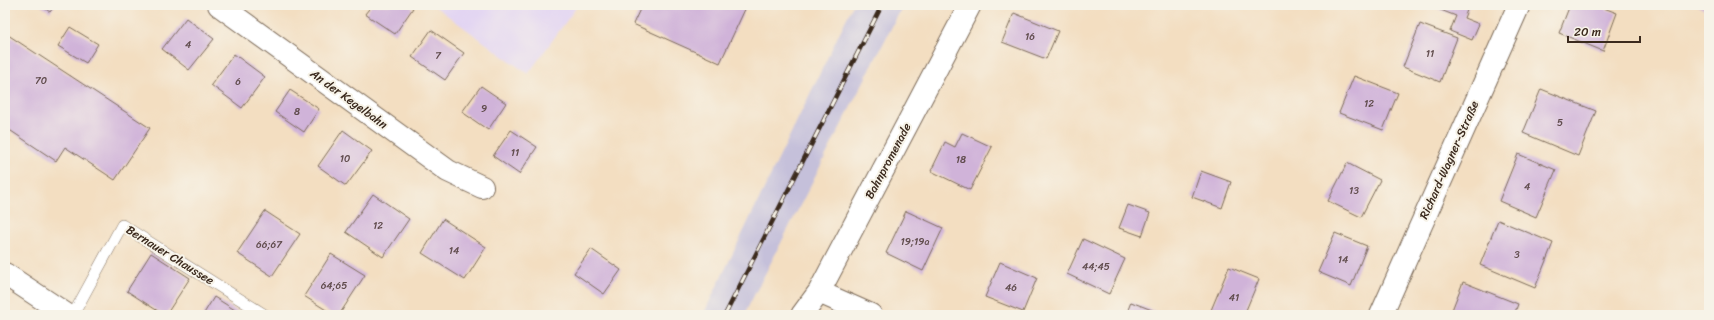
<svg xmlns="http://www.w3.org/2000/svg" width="1714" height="320" font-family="Sriracha,sans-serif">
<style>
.built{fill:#e2d4f3}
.industrial{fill:#c5c0da}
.building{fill:#d0b3d9}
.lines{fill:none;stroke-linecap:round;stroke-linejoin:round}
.service-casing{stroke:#7b6957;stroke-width:12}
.minor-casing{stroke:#7b6957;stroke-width:24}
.service{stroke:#fff;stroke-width:11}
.minor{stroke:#fff;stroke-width:22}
.rail-casing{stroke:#3b2a1e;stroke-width:4.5}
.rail{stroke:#f7f3e8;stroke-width:3;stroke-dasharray:9;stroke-linecap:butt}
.labels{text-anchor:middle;stroke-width:4;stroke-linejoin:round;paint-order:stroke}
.number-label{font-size:10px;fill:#604c4d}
.street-label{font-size:12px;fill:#3b2a1e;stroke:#f7f3e8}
</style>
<rect width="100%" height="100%" fill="#f7f3e8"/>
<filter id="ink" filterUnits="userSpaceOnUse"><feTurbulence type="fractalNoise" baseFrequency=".025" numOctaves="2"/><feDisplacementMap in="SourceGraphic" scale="8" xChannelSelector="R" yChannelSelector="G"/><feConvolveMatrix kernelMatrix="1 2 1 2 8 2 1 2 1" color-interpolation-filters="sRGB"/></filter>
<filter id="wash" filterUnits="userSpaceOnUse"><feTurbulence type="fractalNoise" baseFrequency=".012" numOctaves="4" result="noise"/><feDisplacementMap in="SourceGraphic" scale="16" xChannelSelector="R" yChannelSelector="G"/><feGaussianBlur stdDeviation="0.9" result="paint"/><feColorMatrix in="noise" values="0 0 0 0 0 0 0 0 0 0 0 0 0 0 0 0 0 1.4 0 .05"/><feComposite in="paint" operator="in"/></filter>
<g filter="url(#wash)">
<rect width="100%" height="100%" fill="#f3dec1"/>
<path class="built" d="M433,5H578L528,74Z"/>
<path class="industrial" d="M853,5H903L744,315H703Z"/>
<g id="blocks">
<path class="building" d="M40,5H55L50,12Z
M372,5H408L413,8L395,34L365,14Z
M642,5H747L720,63L633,24Z
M1428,5H1469L1464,18L1479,24L1472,40L1450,31L1456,16Z
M1570,5H1596L1617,13L1603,51L1559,33Z
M1696,5H1709V12Z
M1014,13L1058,31L1046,59L1002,42Z
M186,18L214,39L189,70L162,49Z
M1420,24L1457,38L1440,82L1403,67Z
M70,27L98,44L86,63L58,46Z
M431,30L464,53L445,80L412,57Z
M5,33L150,128L115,180L65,147L56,161L5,127Z
M234,54L265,77L242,108L211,85Z
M1354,76L1398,93L1383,130L1339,113Z
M481,86L506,103L488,130L462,112Z
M1541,89L1596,111L1578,156L1523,133Z
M290,90L319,109L304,132L275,112Z
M343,130L372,151L346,186L318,166Z
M511,130L537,147L519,174L493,156Z
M962,133L992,147L970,190L931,171L945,142L955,147Z
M1518,154L1556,170L1536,217L1499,201Z
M1347,163L1380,180L1361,217L1328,201Z
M1201,171L1231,182L1222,208L1192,197Z
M373,194L409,219L383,257L346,232Z
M1128,205L1150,213L1142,236L1119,228Z
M265,211L300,234L272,276L237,253Z
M906,211L943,228L923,271L886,253Z
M443,219L486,247L465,280L422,253Z
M1498,220L1553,243L1535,288L1480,265Z
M1335,233L1367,246L1351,286L1318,272Z
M1083,239L1125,259L1109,294L1067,274Z
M591,249L621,270L604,294L574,273Z
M151,253L190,278L166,315H164L127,291Z
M331,254L365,275L339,315H334L304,296Z
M1000,262L1037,278L1023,312L985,297Z
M1229,267L1259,279L1244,315H1209Z
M1463,282L1518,304L1514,315H1450Z
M214,297L243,315H203Z
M1131,302L1165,315H1126Z"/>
</g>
</g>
<g filter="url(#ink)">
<use href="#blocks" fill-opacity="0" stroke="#7b6957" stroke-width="1"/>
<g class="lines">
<defs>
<path id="service" d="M73,315L122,225L265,315"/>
<path id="minor" d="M219,5L448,171L482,187
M5,274L67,315
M819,292L871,315
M802,315L819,292L970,5
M1381,315L1519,5"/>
</defs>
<use href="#service" class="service-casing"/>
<use href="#minor" class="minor-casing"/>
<use href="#service" class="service"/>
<use href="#minor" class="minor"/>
<defs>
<path id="rail" d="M725,315L882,5"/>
</defs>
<use href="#rail" class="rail-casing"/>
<use href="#rail" class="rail"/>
</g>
</g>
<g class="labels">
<g class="number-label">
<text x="1030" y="40">16</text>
<text x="188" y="48">4</text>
<text x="1430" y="57">11</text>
<text x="438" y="59">7</text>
<text x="41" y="84">70</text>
<text x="238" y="85">6</text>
<text x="1369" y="107">12</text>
<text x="484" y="112">9</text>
<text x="297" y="115">8</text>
<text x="1560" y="126">5</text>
<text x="515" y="156">11</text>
<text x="345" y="162">10</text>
<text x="961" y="163">18</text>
<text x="1527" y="190">4</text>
<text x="1354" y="194">13</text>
<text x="378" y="229">12</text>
<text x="915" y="245">19;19a</text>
<text x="269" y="248">66;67</text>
<text x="454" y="254">14</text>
<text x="1517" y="258">3</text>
<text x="1343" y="263">14</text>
<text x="1096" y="270">44;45</text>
<text x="334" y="289">64;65</text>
<text x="1011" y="291">46</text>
<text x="1234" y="301">41</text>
</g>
<g class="street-label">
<text transform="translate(349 99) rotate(36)" y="4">An der Kegelbahn</text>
<text transform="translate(1449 160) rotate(-66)" y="4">Richard-Wagner-Straße</text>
<text transform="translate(888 161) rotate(-62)" y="4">Bahnpromenade</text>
<text transform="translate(170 255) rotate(32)" y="4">Bernauer Chaussee</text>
</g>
</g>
<rect width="1714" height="320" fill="none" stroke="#f7f3e8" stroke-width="20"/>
<path d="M1568 36v6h72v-6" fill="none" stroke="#3b2a1e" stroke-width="2"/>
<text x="1574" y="36" font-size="12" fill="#3b2a1e" stroke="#f7f3e8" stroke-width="3" paint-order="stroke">20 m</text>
</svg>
